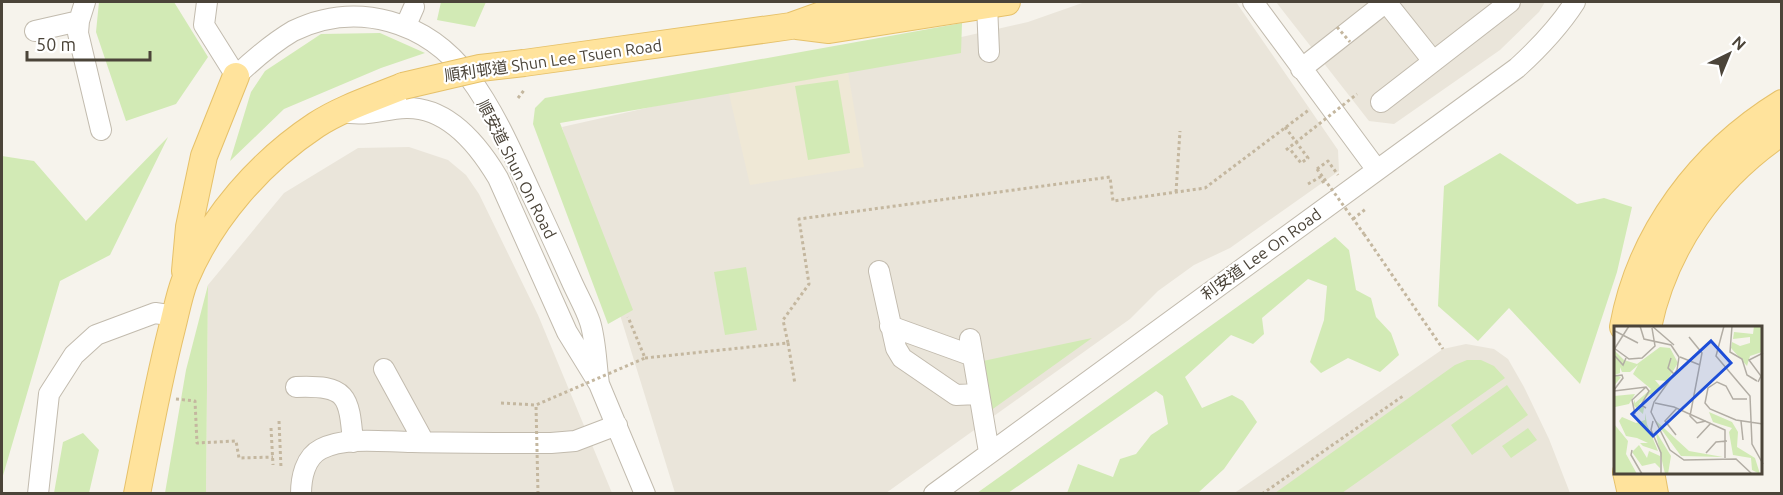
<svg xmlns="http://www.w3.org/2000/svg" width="1783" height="495" font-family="Ubuntu,'Noto Sans TC',sans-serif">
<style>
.residential{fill:#eae5da}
.education{fill:#efe8d6}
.green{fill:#d2eab5}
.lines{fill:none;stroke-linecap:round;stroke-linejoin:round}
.minor-casing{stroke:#c2bbae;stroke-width:22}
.major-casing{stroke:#e6c16a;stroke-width:28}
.path{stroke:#c4b79f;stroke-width:3;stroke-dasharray:3 3;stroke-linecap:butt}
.minor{stroke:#fff;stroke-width:20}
.major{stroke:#ffe39c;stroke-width:26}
.major-bridge-casing{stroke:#e6c16a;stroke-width:28;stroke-linecap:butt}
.path-bridge{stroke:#c4b79f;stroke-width:3;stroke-dasharray:3 3;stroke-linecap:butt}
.major-bridge{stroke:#ffe39c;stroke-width:26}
.labels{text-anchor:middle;stroke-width:4.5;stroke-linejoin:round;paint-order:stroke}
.street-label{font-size:16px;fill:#4b4439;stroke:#fff}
.inset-road{fill:none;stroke:#b2ada4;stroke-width:1.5}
.view{fill:#1d4ed8;fill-opacity:0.15;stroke:#1d4ed8;stroke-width:3}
.inset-edge{fill:none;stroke:#4b4439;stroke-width:3}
</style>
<rect width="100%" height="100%" fill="#f6f3ec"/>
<path class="residential" d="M1085,2H1236L1338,150L1339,171L1230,248L1194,265L1158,291L1130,319L886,493H675L562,127L1028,22Z
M1276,2H1545L1539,12L1500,50L1394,124L1369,121Z
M409,147L448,160L466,175L479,194L538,315L612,493L206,494L208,285L284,193L358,148Z
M1466,344L1494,349L1508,359L1524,387L1549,439L1570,493L1233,494L1443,349Z"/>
<path class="education" d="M847,66L864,167L750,185L727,85Z"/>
<path class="green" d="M99,2H174L208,57L176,104L126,121L96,32Z
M441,2H486L475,27L437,20Z
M962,23L961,53L560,123L633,310L608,324L533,124L535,108L545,98Z
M380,33L425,53L381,68L284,109L230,161L251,92L265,71L321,34Z
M838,80L850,153L808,160L795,86Z
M168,137L110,255L60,281L2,479V156L34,161L86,221Z
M1500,153L1577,204L1604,198L1632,207L1617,272L1580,384L1509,308L1478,341L1438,306L1444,186Z
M1335,237L1349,250L1356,290L1371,298L1376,317L1391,333L1399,355L1380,372L1348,358L1321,373L1310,362L1324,320L1327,286L1308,279L1262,318L1264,334L1253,344L1231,335L1185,377L1202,408L1232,395L1243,401L1257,422L1224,469L1199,492L1196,494L1067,493L1078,464L1113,477L1120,459L1136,454L1151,435L1168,424L1163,396L1156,391L1008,493H977Z
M746,267L757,330L725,335L714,272Z
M208,285L206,493H165L186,370Z
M1092,338L990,411L983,361Z
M1481,360L1494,366L1505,378L1342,493H1275L1455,365L1467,360Z
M1507,385L1528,415L1472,455L1451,425Z
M1528,428L1537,440L1511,458L1502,446Z
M83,433L99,450L89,493H54L63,442Z"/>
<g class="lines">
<defs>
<path id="minor" d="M207,2L204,25L236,76C254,59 271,44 293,31C357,0 427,21 469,77C495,112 513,154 531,193C545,222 558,251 571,280C577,294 585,307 590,322C596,341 596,364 599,384
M1253,2L1377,170
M1386,2L1433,61
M987,5L989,52
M79,21L78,33L101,130
M406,25L414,7
M35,31L79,21L85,2
M1301,69L1386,2
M1381,102L1510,2
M342,112C368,117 382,109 406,108C448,107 479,146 498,178L567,332L599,384L645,494
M879,271L896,348L902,358L956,395L978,394
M890,326L973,356
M970,339L989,452
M384,369L424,442
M296,387C347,385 349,395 353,442
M38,494L49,394L74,355L96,335L155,313L175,316
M301,494C301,478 305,457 321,449C347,436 384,442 412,442C459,443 505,443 551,443L575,441L617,425
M934,494L1517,68C1540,47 1559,27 1575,2"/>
<path id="major" d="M797,26L829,30L1007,2
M524,63L791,26L827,13L904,2
M185,271L189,227L204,156L236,76
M1623,327C1640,233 1701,153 1782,103
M1648,327C1665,246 1714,178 1782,132
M1626,472L1631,494
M1651,472L1655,494
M137,494C148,438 158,383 172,328C176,313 179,295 185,280C211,218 260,162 316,125C342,108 374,98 403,86"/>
</defs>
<use href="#minor" class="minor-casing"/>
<use href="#major" class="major-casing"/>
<path class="path" d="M518,98L525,89
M1285,127L1308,158L1301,163L1289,148
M1317,169L1328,161L1338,175
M1308,184L1320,177L1325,185
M1176,192L1180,131
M1353,219L1367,208
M1364,234L1443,349
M788,343L795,384
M645,358L788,343L783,320L809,284L799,219L1110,177L1113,201L1205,188L1310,109
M176,399L195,401L197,443L236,441L239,458L273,457
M501,403L536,405
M279,421L281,468
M271,428L273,465
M1262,494L1403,396"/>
<use href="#minor" class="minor"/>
<use href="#major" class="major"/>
<defs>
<path id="major-bridge" d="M403,86L480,68L524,63"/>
</defs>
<use href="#major-bridge" class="major-bridge-casing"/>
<path class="path-bridge" d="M1337,27L1350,42
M1286,150L1357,94
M1317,169L1364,234
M538,494L536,405L645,358L628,317"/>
<use href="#major-bridge" class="major-bridge"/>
</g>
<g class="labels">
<g class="street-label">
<text transform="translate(553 60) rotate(-8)" y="6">順利邨道 Shun Lee Tsuen Road</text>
<text transform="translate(517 169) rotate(63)" y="6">順安道 Shun On Road</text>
<text transform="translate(1261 254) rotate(-36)" y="6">利安道 Lee On Road</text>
</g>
</g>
<g transform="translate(1614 326)">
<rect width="148" height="148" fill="#f6f3ec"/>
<path d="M140,0H148V26L136,30L133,40L117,22L118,16L126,20L136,17V11L119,13L120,6L139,8ZM46,21L56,22L64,37L53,55L41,54L46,60L40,70L36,68L25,78L30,82L29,88L19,79L21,73V77L37,63L19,48L24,39L16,46H8L6,41V47L1,49L7,51L0,60V24L10,34L23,38ZM21,68L15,78L1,81L0,70ZM95,86L118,96L124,106L123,121L141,132L146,148L138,144L137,132L119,129L115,106L118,102L99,96ZM31,87L33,98L44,125L29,120L26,117H34L23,112L12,110L5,95L8,91L22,97L31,94ZM0,92V98L14,115L12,128L23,148H0ZM39,92L75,125L109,131L67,130ZM41,104L57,130L54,148H51ZM25,119L33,132L35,125L46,130V142L41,137L28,140L18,126Z" fill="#d2eab5"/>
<path class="inset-road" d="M26,0L30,13L57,19L65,31L63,44L40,76L37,86L56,124L70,134L122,133L138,148M38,0L60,19M110,0L102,30L136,70L138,118L149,138M118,0L116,26L128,33L133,49L143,55M1,5L24,17M75,11L88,27L76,90L83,97L92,95M0,22L15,33L28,32L41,20L38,2M1,22L15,0M1,30L9,39L12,32M66,31L86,39M57,32L54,42L60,48M0,50L8,49L9,52L0,64M144,56L147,50L135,34L149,27M0,65L32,61L35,65L27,79L32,82M133,73H119L112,60L103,56L94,62L91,77L96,83L122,94L149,98M41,77L60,81L111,104V132M21,88L18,74L32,61M39,95L37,104L47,127V148M127,95L129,114M62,109L51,95L63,82M83,112L97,97M18,124L17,129L28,148M92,127L102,116L113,115"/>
<path class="view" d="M97,15L117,37L39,110L18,88Z"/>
<rect width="148" height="148" class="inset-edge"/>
</g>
<rect width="1783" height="495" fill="none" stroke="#4b4439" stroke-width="6"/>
<g transform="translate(1729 54) rotate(43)" stroke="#ffffff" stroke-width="4.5" paint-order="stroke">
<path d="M0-4.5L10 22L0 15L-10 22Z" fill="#4b4439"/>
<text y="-9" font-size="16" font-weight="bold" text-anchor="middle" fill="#4b4439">N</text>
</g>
<path d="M27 51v9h123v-9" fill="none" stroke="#4b4439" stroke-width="3"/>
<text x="36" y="51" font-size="18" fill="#4b4439" stroke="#ffffff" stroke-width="4.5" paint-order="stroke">50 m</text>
</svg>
